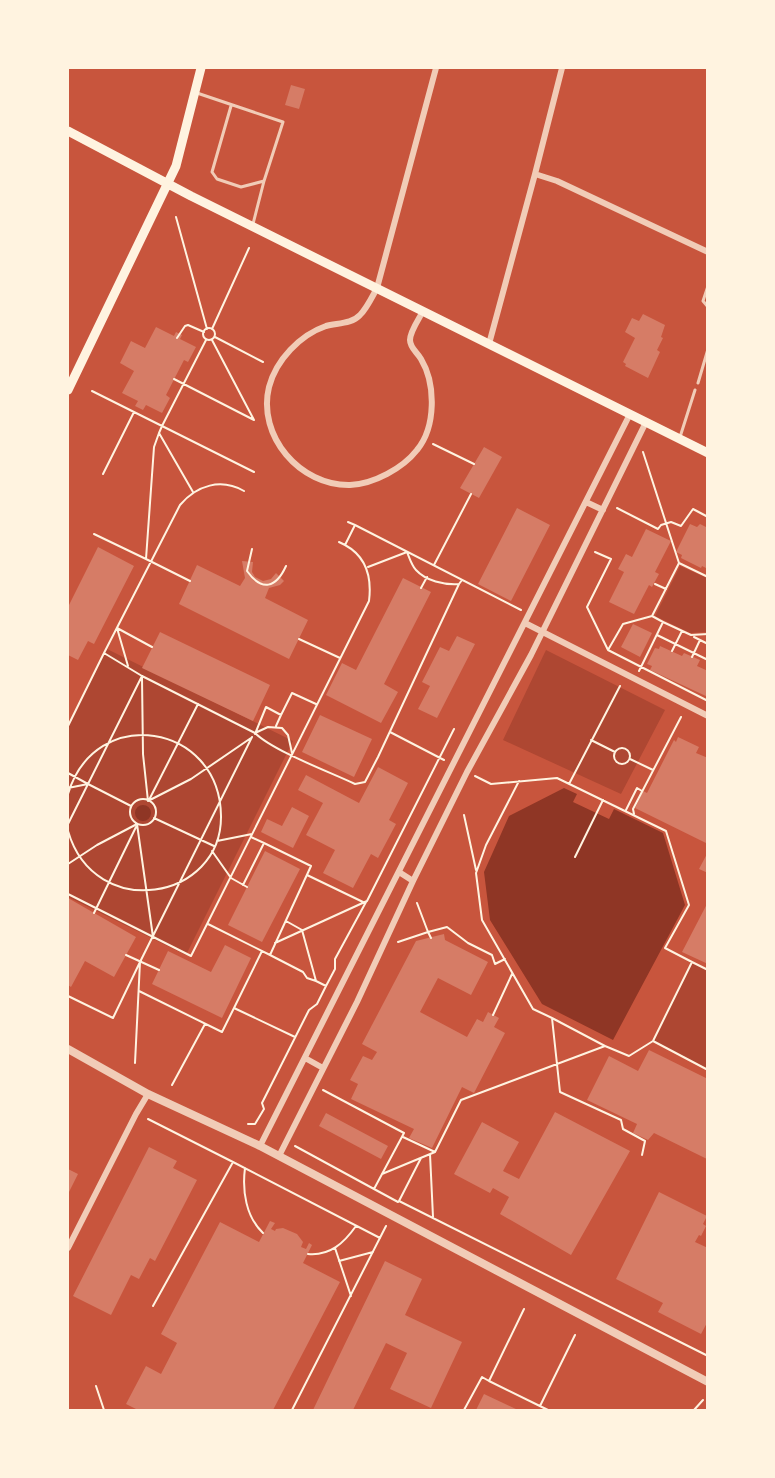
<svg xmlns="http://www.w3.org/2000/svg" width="775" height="1478" font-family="'Sofia Sans Condensed',sans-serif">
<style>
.green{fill:#ae4732}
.water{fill:#8f3625}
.building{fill:#d67c66}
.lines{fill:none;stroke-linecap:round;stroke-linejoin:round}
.path{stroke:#fff3e0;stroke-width:2}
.service{stroke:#f1ccb7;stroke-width:3}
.minor{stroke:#f1ccb7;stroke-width:6}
.tertiary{stroke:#f1ccb7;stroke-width:8}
.secondary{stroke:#fff3e0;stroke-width:9}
</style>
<rect width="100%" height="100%" fill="#c8553d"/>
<path class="green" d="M680,566L707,578V632L690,633L655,616Z
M107,649L293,741L186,955L68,897V728Z
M546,650L665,710L621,794L503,740Z
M692,962L707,970V1070L653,1041Z"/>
<path class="water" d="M564,788L577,794L573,802L609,819L614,809L663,833L685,905L613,1040L542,1004L490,920L484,872L509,816Z
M135 813a8 8 0 1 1 16 0a8 8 0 1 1-16 0Z"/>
<path class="building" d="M291,85L305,89L299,109L285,105Z
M643,314L665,325L661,337L663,338L657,350L660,352L648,378L625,366L626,364L623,362L635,338L625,332L632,318L639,321Z
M156,327L174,336L176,332L182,335L180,339L196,347L188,362L184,360L166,395L170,398L162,413L146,405L143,410L135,406L138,401L122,393L134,371L120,363L131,341L145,348Z
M484,447L502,457L479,498L460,488Z
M517,508L550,525L511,601L478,584Z
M690,524L697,527L700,524L708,528V569L702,566L701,568L681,558L682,555L676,552Z
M646,529L671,541L655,572L659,574L652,587L649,585L634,614L609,602L624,572L618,569L626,554L632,557Z
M98,547L134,566L94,644L88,641L78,660L68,655V607Z
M242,561L253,562L252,572L255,577L263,581L271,579L276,573L284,581L280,585L269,588L265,598L308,620L289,659L179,604L197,565L240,586L245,578Z
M403,578L431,592L384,684L398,692L381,723L326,695L342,663L356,670Z
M633,624L652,633L640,657L621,647Z
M160,632L270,685L253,721L142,668Z
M457,636L475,644L437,718L418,709L430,686L422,682L440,647L449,651Z
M660,646L682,656L684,653L700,660L697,666L708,671V697L650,670L652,666L647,664L655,648L659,649Z
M320,715L372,739L354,777L302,752Z
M678,737L699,747L696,753L708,758V844L635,808L643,791L647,793L674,740L676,742Z
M378,767L408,783L389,820L396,824L378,858L371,854L353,888L323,873L335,850L306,835L323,803L298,790L306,775L359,803Z
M292,807L309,816L293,848L261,832L267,819L282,826Z
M265,851L300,869L262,942L228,925Z
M708,852V873L699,869Z
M68,898L136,937L114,977L85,961L71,987L68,985Z
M708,902V964L682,952Z
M444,934L445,940L488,962L471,995L438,978L420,1012L467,1037L477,1019L483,1022L488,1012L499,1018L494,1027L505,1033L474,1093L462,1087L432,1148L409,1138L414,1129L351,1099L358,1084L350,1080L363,1056L372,1060L377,1052L362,1044L416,941Z
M225,945L251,958L222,1018L152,984L168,951L211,972Z
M649,1050L708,1079L707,1159L654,1133L648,1140L633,1133L637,1124L587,1100L609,1056L638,1071Z
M555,1112L630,1151L571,1255L500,1214L509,1197L493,1188L490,1193L454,1174L482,1122L519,1142L503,1171L519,1179Z
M326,1113L388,1146L381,1159L319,1126Z
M149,1147L177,1161L173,1168L197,1180L155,1261L150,1258L139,1279L131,1275L111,1315L73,1296Z
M68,1169L78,1174L68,1194Z
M659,1192L707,1216L703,1224L706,1226L701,1236L699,1235L695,1242L708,1248V1321L701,1334L658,1312L663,1303L616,1279Z
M270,1221L275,1223L271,1229L275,1231L276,1229L283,1228L297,1234L303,1242L301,1247L306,1249L309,1243L312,1245L303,1263L340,1282L273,1410H138L126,1404L146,1366L161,1374L177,1343L161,1334L220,1222L259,1242Z
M385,1261L422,1279L405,1315L462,1342L431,1408L390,1389L407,1353L386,1343L353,1410H313Z
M484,1394L518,1410H476Z"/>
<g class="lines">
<path class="path" d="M176,217L207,329
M203 334a6 6 0 1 1 12 0a6 6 0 1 1-12 0Z
M212,329L249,248
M215,337L263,362
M177,338L185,326L188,325L204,332
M206,340L162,426L254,472
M174,379L254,420L212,340
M92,391L162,426L159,433L193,492
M159,433L154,447L146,559L190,581
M433,444L474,464
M103,474L134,412
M244,491C221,478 197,485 180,505L104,653L142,676L255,733C273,751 330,772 355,784L365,782L378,757L459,584
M617,508L658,529L661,525L671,522L681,526L693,509L708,517
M348,522L355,525
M94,534L146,559
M339,542L345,545
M252,549L247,571C262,592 276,588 286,566
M595,552L611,559L587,607L608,650L708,701
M679,563L708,577
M434,565L471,494
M368,567L407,552C409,557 412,566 416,570C426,581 444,585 459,584L462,580
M655,584L666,589
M421,588L427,577
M663,622L691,635L708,634
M117,628L152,647
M117,628L128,666
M657,635L708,660
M694,637L708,644
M299,639L340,658
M608,650L623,624L652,616
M672,651L682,631
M692,657L700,640
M639,671L663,622L652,616L679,563L643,452
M142,678L143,754L148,801
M68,726L104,653
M276,726L281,715
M390,732L444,760
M255,733L268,727L282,728L288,735L292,753
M255,734L266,707L281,715L292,693L316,704
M591,740L615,752
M614 756a8 8 0 1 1 16 0a8 8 0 1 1-16 0Z
M630,759L653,770
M68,773L88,784L68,788
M519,781L486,845L476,873L482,920L533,1009L552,1018
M88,784L131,806
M569,784L620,686
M68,794C95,703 220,723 221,816C222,900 95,923 68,831
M130 812a13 13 0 1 1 26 0a13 13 0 1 1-26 0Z
M149,800L198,704
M148,801L191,779L251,738
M626,810L637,788L642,791
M634,814L633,809L681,717
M464,815L476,870
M154,818L214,846
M68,824L142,676
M137,824L153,937
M217,841L252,834
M212,851L231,878L247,887
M575,857L603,800
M68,864L97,845L137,824
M307,875L363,902
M243,885L264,843L251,837
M68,894L191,956L369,601C372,577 367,557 345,545L355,525L521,610
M417,903L428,932L447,927L468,943L492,955L495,964L505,959
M94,913L136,827
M208,924L270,955L311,866L264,843
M398,942L428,932L431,938
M275,943L367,901L454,729
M262,951L234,1008L295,1037
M126,955L159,970
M270,955L303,972L307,978L316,981L302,930L286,921
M140,962L252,737
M692,962L708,970
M316,981L326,986L335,969V959L366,902
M139,991L222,1032L234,1008
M68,996L113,1018L140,962L135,1063
M493,1015L512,974
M653,1041L708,1070
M605,1046L552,1018L560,1092L621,1120L623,1129L645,1141L642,1155
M172,1085L205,1024
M148,1119L233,1162L153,1306
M248,1124H255L264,1109L262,1103L309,1010L317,1004L326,986
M295,1146L374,1189L404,1133L323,1090
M435,1152L461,1100L605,1046L629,1056L653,1041L692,962L665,948L689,905L666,831L557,778L491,784L475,776
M430,1154L433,1217
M421,1158L399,1201L708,1356
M233,1162L380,1238
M245,1168C242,1191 246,1217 263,1233
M382,1174L435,1152L403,1137
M374,1189L398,1202
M335,1248L351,1296
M308,1254C330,1256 344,1243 356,1226
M339,1261L373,1252
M524,1309L489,1381L548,1410
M96,1386L104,1410
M540,1406L575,1335
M292,1410L386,1226
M464,1410L482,1377L489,1381
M694,1410L703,1400"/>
<path class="service" d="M197,93L283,122L264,181L253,224
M231,106L212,172L217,179L241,187L264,181
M708,286L703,301L708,307
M698,383L708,349
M680,437L695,390"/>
<path class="minor" d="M535,174L557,181L708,252
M423,311C419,319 410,331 410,340C410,348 417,352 421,359C436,384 436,427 417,450C403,468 374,484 350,485C300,486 257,436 269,387C276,360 300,335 326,326C337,323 352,324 360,315C367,308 372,297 377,288L436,68
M489,344L535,174L562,68
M586,502L603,510
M525,623L708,716
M399,872L413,881
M305,1058L323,1068
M260,1146L630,414
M279,1156L357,1002L413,881L467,772L531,655L646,422
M68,1248L136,1114L148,1094"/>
<path class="tertiary" d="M68,1049L148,1094L260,1146L708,1382"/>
<path class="secondary" d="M68,131L191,196L708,453
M68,390L176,166L201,68"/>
</g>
<rect width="775" height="1478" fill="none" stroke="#fff3e0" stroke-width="138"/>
</svg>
